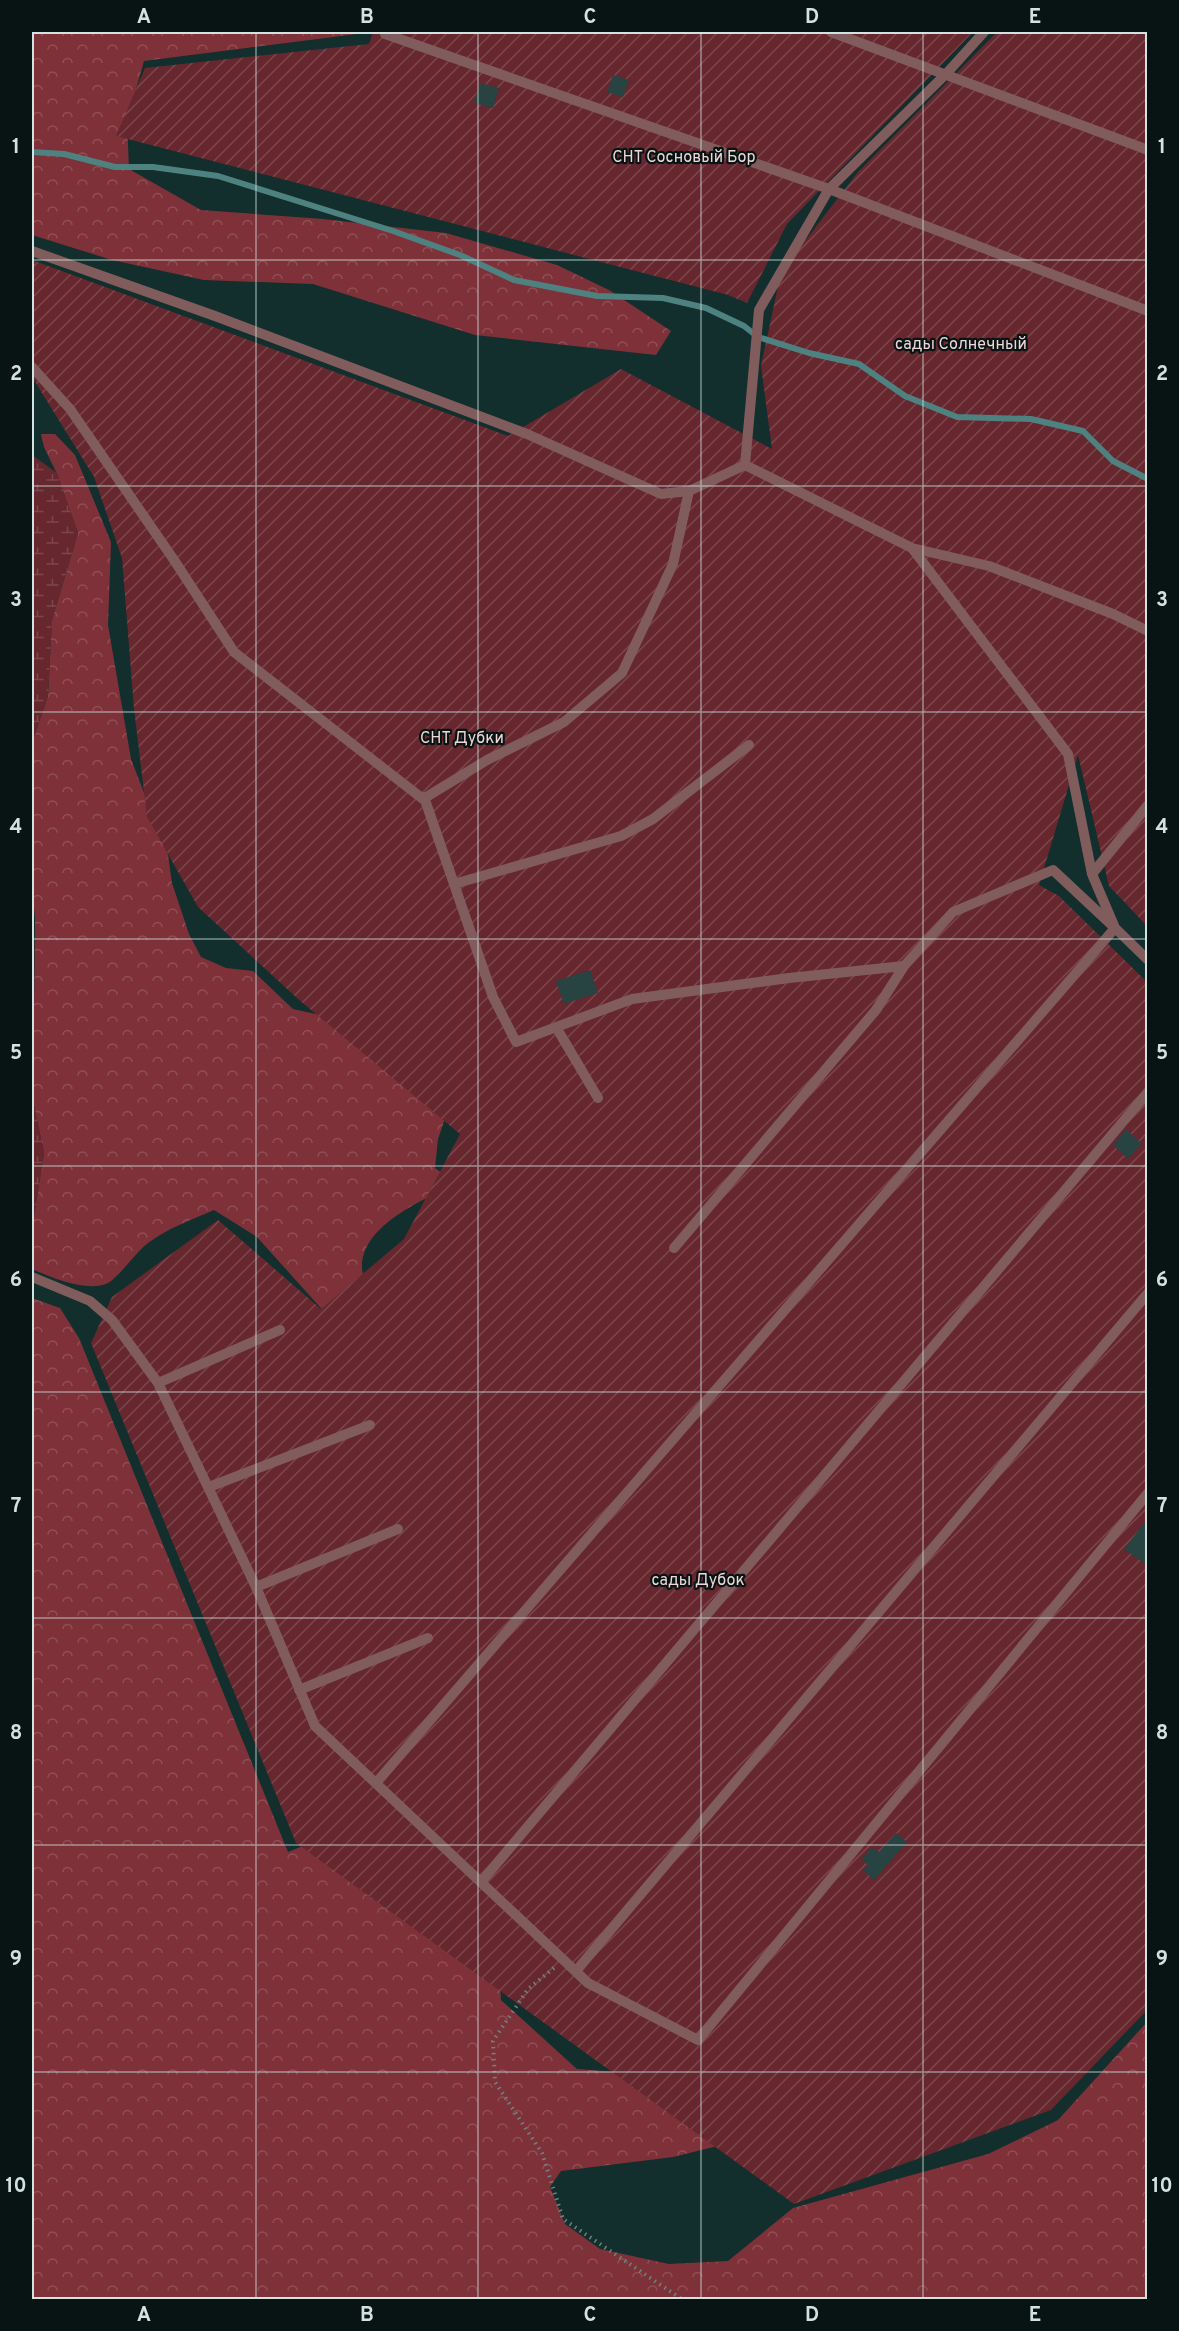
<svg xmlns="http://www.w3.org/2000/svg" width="1179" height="2331" font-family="Overpass,sans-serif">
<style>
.forest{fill:url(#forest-crowns)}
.wetland{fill:url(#wetland-marsh)}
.garden{fill:url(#garden-furrows)}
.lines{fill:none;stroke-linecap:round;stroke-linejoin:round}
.stream{stroke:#4e8281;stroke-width:6}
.building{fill:#274342}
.path{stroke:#6d8382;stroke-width:4;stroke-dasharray:1.5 4.5;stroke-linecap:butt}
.lane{stroke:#815c5d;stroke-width:10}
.grid{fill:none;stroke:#d2e2e1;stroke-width:1.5;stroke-opacity:0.55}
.labels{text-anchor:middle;stroke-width:4.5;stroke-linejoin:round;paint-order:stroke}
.park-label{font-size:16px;fill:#efd6d7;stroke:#081313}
.neatline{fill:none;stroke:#d2e2e1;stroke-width:2}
.grid-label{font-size:20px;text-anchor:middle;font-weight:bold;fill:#d2e2e1}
</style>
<defs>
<pattern id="forest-crowns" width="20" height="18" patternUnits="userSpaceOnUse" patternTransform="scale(1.5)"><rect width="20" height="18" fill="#7f3139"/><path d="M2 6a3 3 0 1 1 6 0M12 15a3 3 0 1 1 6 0" fill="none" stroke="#904f55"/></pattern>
<pattern id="wetland-marsh" width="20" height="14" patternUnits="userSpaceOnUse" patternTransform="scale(1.5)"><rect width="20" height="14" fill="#67272e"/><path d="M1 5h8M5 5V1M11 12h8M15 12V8" fill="none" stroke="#7c464c"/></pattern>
<pattern id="garden-furrows" width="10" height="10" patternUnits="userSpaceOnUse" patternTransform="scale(1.5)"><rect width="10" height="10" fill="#67272e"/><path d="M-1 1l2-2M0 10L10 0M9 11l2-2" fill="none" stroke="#7c464c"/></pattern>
</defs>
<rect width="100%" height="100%" fill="#122e2d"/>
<path class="forest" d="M32,32H358L357,34L144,61L127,121L129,169L201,210L323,219L446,233L557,265L609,290L671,331L656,355L475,335L313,284L204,280L112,260L32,235Z
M41,434H55L75,455L111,542L108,625L131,759L168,855L172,883L189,934L201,957L226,968L253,971L293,1009L343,1020L447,1113L438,1139L435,1168L457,1184C424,1199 361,1225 362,1268C362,1278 372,1288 374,1298C380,1327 385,1356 390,1385L257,1237L214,1210C191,1220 168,1228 148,1243C135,1253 120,1276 108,1283C88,1293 50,1277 32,1269V1228L44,1153L33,1101L35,920L32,881V743L48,696L52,620L78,533L57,474L44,447Z
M32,1298L60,1308L79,1338L288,1852L330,1835L497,1940L501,2000L577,2069L646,2074L854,2112L673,2157L561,2171L550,2187L565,2224L600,2249L669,2264L728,2261L793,2208L988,2154L1058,2120L1147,2022V2299L32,2300Z"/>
<path class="wetland" d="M32,455L57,473L78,533L52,620L48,696L32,743Z
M32,1036L33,1101L44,1153L32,1228Z"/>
<path class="garden" d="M373,32H973L787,224L747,303L728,295L116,136L145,68L369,44Z
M997,32H1147V926L1109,886L1078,755L1039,885L1059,896L1147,982L1148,2009L1051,2110L794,2204L296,1843L91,1343L112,1297L218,1220L321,1309L404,1239L460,1134L298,999L198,907L147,817L134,709L122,558L94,477L32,377V260L508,436L621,369L772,449L761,366L781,272L858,172Z"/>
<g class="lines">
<path class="stream" d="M32,152L64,154L115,167H153L218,176L393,231L460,255L514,280L597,296L663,298L706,308L744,326L758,337L809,353L859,364L905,396L957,417L1031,419L1083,431L1113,461L1148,479"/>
</g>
<path class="building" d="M613,75L629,80L623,97L607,92Z
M480,83L499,88L493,108L474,103Z
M590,970L598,993L564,1004L556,981Z
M1126,1129L1142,1144L1128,1159L1113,1145Z
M1148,1518V1566L1124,1549Z
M896,1833L907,1842L874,1880L863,1870L868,1865L861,1859L872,1847L879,1852Z"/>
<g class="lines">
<path class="path" d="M554,1968L528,1989L493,2041L495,2082L542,2153L563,2219L683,2300"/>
<path class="lane" d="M831,32L1148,150
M984,32L946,74L829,189L759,310L745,465L912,548L1068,754L1092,874L1115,928L1148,960
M385,34L829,189L1148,311
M32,251L215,316L527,434L661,494L689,491L745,465
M32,367L70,409L174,560L234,652L423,799L487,760L564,722L622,673L673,564L689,491
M912,548L989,566L1113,614L1148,631
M1092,874L1148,805
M454,884L621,836L653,819L749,745
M556,1027L598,1098
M674,1248L876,1010L904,966
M32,1277L90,1301L112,1320L158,1383L256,1587L315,1726L588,1983L698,2040L1148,1493
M158,1383L280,1330
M209,1487L370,1425
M256,1587L398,1529
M299,1690L428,1638
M376,1783L1115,928L1053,870L953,912L904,966L789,978L632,999L516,1042L493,997L424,797
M481,1882L1148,1092
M576,1971L1148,1293"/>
</g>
<path class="grid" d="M256,32V2300M478,32V2300M701,32V2300M923,32V2300M32,260H1148M32,486H1148M32,712H1148M32,939H1148M32,1166H1148M32,1392H1148M32,1618H1148M32,1845H1148M32,2072H1148"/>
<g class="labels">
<g class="park-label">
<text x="684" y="162">СНТ Сосновый Бор</text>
<text x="961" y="349">сады Солнечный</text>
<text x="462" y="743">СНТ Дубки</text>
<text x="698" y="1585">сады Дубок</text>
</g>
</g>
<rect width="1179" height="2331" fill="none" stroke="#081313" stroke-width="66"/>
<rect x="33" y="33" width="1113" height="2265" class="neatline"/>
<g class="grid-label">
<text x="144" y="23">A</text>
<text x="367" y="23">B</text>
<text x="590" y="23">C</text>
<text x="812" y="23">D</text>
<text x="1035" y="23">E</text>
<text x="16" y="153">1</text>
<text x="1162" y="153">1</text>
<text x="16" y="380">2</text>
<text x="1162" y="380">2</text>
<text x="16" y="606">3</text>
<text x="1162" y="606">3</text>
<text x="16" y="833">4</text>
<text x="1162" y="833">4</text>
<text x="16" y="1059">5</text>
<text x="1162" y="1059">5</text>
<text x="16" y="1286">6</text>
<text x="1162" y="1286">6</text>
<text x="16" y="1512">7</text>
<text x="1162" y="1512">7</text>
<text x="16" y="1739">8</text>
<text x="1162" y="1739">8</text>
<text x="16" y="1965">9</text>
<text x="1162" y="1965">9</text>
<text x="16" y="2192">10</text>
<text x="1162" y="2192">10</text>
<text x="144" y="2321">A</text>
<text x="367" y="2321">B</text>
<text x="590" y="2321">C</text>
<text x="812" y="2321">D</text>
<text x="1035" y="2321">E</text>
</g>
</svg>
